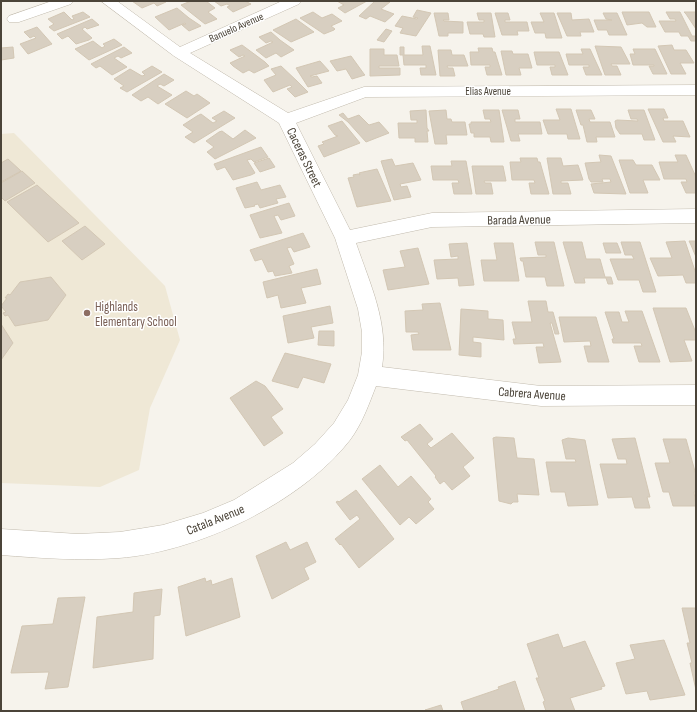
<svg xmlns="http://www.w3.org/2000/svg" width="697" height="712" font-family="'Sofia Sans Condensed',sans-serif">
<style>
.education{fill:#efe8d6}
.building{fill:#d8cfc1;stroke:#d3c7b4}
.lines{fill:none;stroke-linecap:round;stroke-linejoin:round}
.minor-casing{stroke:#c2bbae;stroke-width:1}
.minor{fill:#fff;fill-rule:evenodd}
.education-dot{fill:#8d6e63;stroke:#fff;stroke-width:1.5}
.labels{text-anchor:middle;stroke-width:3;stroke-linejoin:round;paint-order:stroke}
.far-street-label{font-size:11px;fill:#4b4439;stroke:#fff}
.street-label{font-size:13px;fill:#4b4439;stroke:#fff}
.education-label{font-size:13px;fill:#785e54;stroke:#fff;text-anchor:start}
</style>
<rect width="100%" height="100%" fill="#f6f3ec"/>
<path class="education" d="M14,133L165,286L180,340L150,408L139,470L100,487L1,483V134Z"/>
<path class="building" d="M132,1H165L166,2L157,6L154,3L142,8Z
M191,1H206L215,8L208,12L217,19L205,24L181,5Z
M214,1H245L251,4L233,12L227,7L230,6L227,4L221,6Z
M337,1H367L345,13L338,8L344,5Z
M375,1L390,2L381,9L394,14L385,22L370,16L366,19L359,16Z
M177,8L189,18L201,26L189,31L182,25L186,24L185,23L169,30L155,17Z
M417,10L431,13L416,36L400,33L403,28L395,26L402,16L417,19L418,18L413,17Z
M64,12L72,20L74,19L72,16L83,12L90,17L54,31L49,27L54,24L48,19Z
M313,12L322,18L332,14L342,21L331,26L335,29L334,30L324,34L300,18Z
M622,12H649L656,27H647L642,23L627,25Z
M666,12H680L692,36H696V41H691L688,36H681L679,32H665L659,21H676L675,19H670Z
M684,12H696V29L686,14Z
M434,13H448L449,20H443L444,21L463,22V33H448V36H439Z
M477,13H491L495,37H484L483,34H470L467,22H484V20H479Z
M495,13H508L510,20H505V22H527L529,31H517L518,35H502Z
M540,13H554L562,38H546L545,33H535L531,22H544Z
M557,13H571L572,20L589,19L594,32H580L581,36H567Z
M603,13H617L627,35H609L607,30H598L594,20H612L606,19Z
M92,19L99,25L87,29L85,27L82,29L92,38L89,40L76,44L68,36L62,39L57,34Z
M296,19L314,32L291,42L273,30Z
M37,27L52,44L28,54L20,44L36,38L34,36L30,38L24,32Z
M386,29L392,31L384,42L377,40Z
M271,32L280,40L294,50L281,57L276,53L266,58L256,50L273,42L271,41L266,43L259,37Z
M114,39L122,45L89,60L75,49L93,41L102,48L105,46L103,44Z
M242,45L265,62L269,66L254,73L249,70L243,73L233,66L230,63L245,56L243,55L239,57L230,50Z
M672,45L674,50H686L694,63H680L686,74H671L658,46Z
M422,46H430L436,75H421L420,68H426V65H404L403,55H400V47H404V55H423Z
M595,46L621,47L630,64H611L612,66H617L621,75H605Z
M13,47L14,58L1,60V48Z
M124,47L132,53L121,58L118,56L114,58L127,67L112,75L100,66L96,68L91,64Z
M478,48H492L493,52H495L502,75H487L485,67H490V65H471L470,52H479Z
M370,49H384V55H397L399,66H379V68H400V75L370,76Z
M581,49H590L602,75H586L583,67H589V65H569L566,54H583Z
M633,49H655L667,74H653L649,66H654V65H633L630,54H635Z
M438,50H451L452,55H464L468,66H447L448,68H453L455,76H440Z
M501,51H512L513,54H528L532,68H519L521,75H506Z
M534,52H559L568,75H552L550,67H555V65H537Z
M351,56L364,74L365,75L352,79L346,69L337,71L330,61Z
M320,61L329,71L310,76L312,77L317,76L322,83L308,87L296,68Z
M152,66L162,72L127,92L120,88L124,86L114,79L130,69L142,76L145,75L142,72Z
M281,66L297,81L308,92L295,97L287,89L292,87L290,85L273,92L264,80L276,75L271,69Z
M164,74L174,80L164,86L160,84L157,86L172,95L158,104L148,97L141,101L132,95Z
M186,91L194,96L197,94L210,103L187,118L165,104Z
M556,109H571L580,139H568L567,134H548L543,120H560Z
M648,109H664L668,118H663L664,121H683L690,137L673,136L676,142H663Z
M426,110L427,128L429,131H427L428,142H415V138H399L398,123H417V120H411L410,111Z
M446,110L447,119H451L452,122H465L467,135H446L447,144H435L429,111Z
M483,110H499L504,142H491L490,137H474V133H471L469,124H471V122H491L490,119H485Z
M502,110H518L520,119H515V122H540L542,134H518L520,141H511Z
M576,110H591L595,119H589L590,122H610L615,137H596L597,142H587L583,125H581Z
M628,110H644L655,140H644L642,134H620L616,128L615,121L617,120L638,121L637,119H631Z
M224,111L235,118L194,143L185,137L193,132L183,125L197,116L201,114L213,123L217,121L212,118Z
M343,113L348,119L359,115L369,125L379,122L389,133L366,142L348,122L339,115Z
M342,121L360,143L324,157L318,146L324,144L322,142L338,136L335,135L328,126Z
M245,130L256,138L215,159L207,152L214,147L206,141L219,132L222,131L233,139Z
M261,147L268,157L254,162L251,159L247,160L255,173L251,175L233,180L225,167L217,170L214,164Z
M599,155L611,156L626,194L594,193L591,184L611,182L610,179H602L603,182H591L589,179L585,163L601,162Z
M675,155H686L696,177V193H686L681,182H687L686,179H664L659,162H678Z
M269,158L275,167L260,172L254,163Z
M520,158H537L538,162H540L549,194H531L529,183H535L534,180H512L510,162H521Z
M547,158H561L563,166L578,165L583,180L561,181V183H568L571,194H553Z
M8,159L21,171L1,182V163Z
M392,159L395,166L413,163L421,180L400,184L401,187L407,186L411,197L394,200L381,161Z
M619,160H633L636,165H652L660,180H643L648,193H630Z
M451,161H466L472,194H454L452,183H459L458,180H433L431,166H452Z
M472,166H503L506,181H484L485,183H491L493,194H476Z
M377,169L391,201L357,207L348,178L354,177L353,175L358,174L360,175L359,173L363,172Z
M22,171L35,183L5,201L1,197V183Z
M257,182L261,190L280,185L286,197L276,199L278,203L260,208L258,204L254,205L255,206L245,208L236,188Z
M37,185L79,223L48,242L7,202Z
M289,203L295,216L281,220L278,215L274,216L282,233L260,238L250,215Z
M85,226L105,244L82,260L62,241Z
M303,233L310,247L294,252L291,247L287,248L294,264L289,266L292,273L275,276L273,271L268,272L262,259L255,261L250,250Z
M685,241L696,274V283H686L683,275L658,276L650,258H672L666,242Z
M689,241H696V257L691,245Z
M535,242H554L564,286H547L545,277H526L523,261H521L520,258L546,257V255H538Z
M563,242H582L586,259H600L605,277H611L613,284H608L606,278H584L585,283H575Z
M621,242H640L656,292H643L639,280H618L610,259H634L632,255H625Z
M467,243L474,285L459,286L458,278L437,279L434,260L458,259V256L451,257L449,244Z
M494,243H513L519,281H484L481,260H497Z
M603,243H617L621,253H606Z
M418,248L429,284L388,290L383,270L405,267L400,251Z
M317,269L321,284L301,288L306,303L281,308L278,295L267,298L263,282Z
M51,277L66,295L48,320L15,326L8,315L5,316L3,313L6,312L1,306L7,298H5L8,294L10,295L20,282Z
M528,301H546L548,312H553L559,334H555L552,323H550L561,362L539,363L536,347H544L543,343L514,344L513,339H516L512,322H532Z
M440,303L451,350H413L411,335L419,334L418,332H406L405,311L423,310L422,304Z
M330,306L333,323L311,327L314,338L288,343L283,316Z
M653,308H686L696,333V340H684L692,361L670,362Z
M461,309L488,311V319L503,320L504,340L473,337V342L481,343V357L459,355Z
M625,311H642L660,362H639L634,346H642L641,343H613L612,339H614L605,312H619L622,322H629Z
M559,317H596L609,362H588L584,346H591L590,341L564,342Z
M1,324L13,343L1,360Z
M319,331H334V346L318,345Z
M285,353L331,364L324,383L303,377L298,388L272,381Z
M256,381L265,386L283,409L271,417L283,433L264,446L230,398Z
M420,424L433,439L427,444L431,448L452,433L474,458L463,467L470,476L452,490L444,481L440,484L435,477L436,476L407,440L405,441L401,437Z
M496,437L514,438L517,458L534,459L539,495L517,494L518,502H513L511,504L499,501L493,438Z
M568,438L585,440L598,505L568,506L565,492H551L546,462H576L575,459H566L562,440Z
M635,438L650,497H647L650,508H635L632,497L608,498L600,464H627L626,459H618L612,439Z
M663,439H686L696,475V492H694L696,506H673L669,492H663L655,463H670Z
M380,465L398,487L411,476L431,499L428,502L434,509L416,524L409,517L400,525L362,479Z
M356,490L394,539L359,568L341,544L340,545L335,539L360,519L357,515L350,520L336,502L338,501L339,502Z
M286,542L290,550L307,542L316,562L304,568L309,579L272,599L256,556Z
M205,578L206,582L211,580L212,585L232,578L240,617L186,636L178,587Z
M162,589L160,615L154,616L153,659L93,668L97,617L133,612L134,593Z
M85,597L68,687L45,689L49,672L11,673L22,626L53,624L58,598Z
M682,608H695L696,613V690L690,663H692L687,643H690Z
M558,634L563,648L585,641L605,686L601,687L602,689L570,698L575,711H546L543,702L545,701L536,678H539L527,644Z
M664,640L685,695L650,700L647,691L626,694L616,663L635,659L630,645Z
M515,681L525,711H464L461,702L499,689L498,687Z
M441,705L443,711L425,710Z"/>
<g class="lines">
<defs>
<path id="minor" d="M52,1H73L71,4L19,22H9L7,19L9,16Z
M101,1H117L180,47L282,1H301L299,4L190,53L288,113L364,87L696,85V95L366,97L296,123L350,230L432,213L696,209V223L432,227L356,243C370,284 389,323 382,367L541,386L696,385V405L541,406L376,386C369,404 362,424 350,440C301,503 197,552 119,558C79,561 40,558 1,555V529L78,534L120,532L163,525L203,513L234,500L293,463L315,444L334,423L348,400L358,375L362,352V332L358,309L335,238L279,123L174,56Z"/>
</defs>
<use href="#minor" class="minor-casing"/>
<use href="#minor" class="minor"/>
</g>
<circle class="education-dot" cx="87" cy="313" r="4"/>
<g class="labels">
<g class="far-street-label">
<text transform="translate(236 27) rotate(-24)" y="4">Banuelo Avenue</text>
<text x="488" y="95">Elias Avenue</text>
</g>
<g class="street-label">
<text transform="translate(305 157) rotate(64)" y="5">Caceras Street</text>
<text transform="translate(519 219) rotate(-1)" y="5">Barada Avenue</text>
<text transform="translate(532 393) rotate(4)" y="5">Cabrera Avenue</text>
<text transform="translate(215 519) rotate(-22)" y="5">Catala Avenue</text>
</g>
<g class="education-label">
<text x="95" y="311">Highlands<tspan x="95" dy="15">Elementary School</tspan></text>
</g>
</g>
<rect width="697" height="712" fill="none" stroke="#4b4439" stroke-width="4"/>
</svg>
